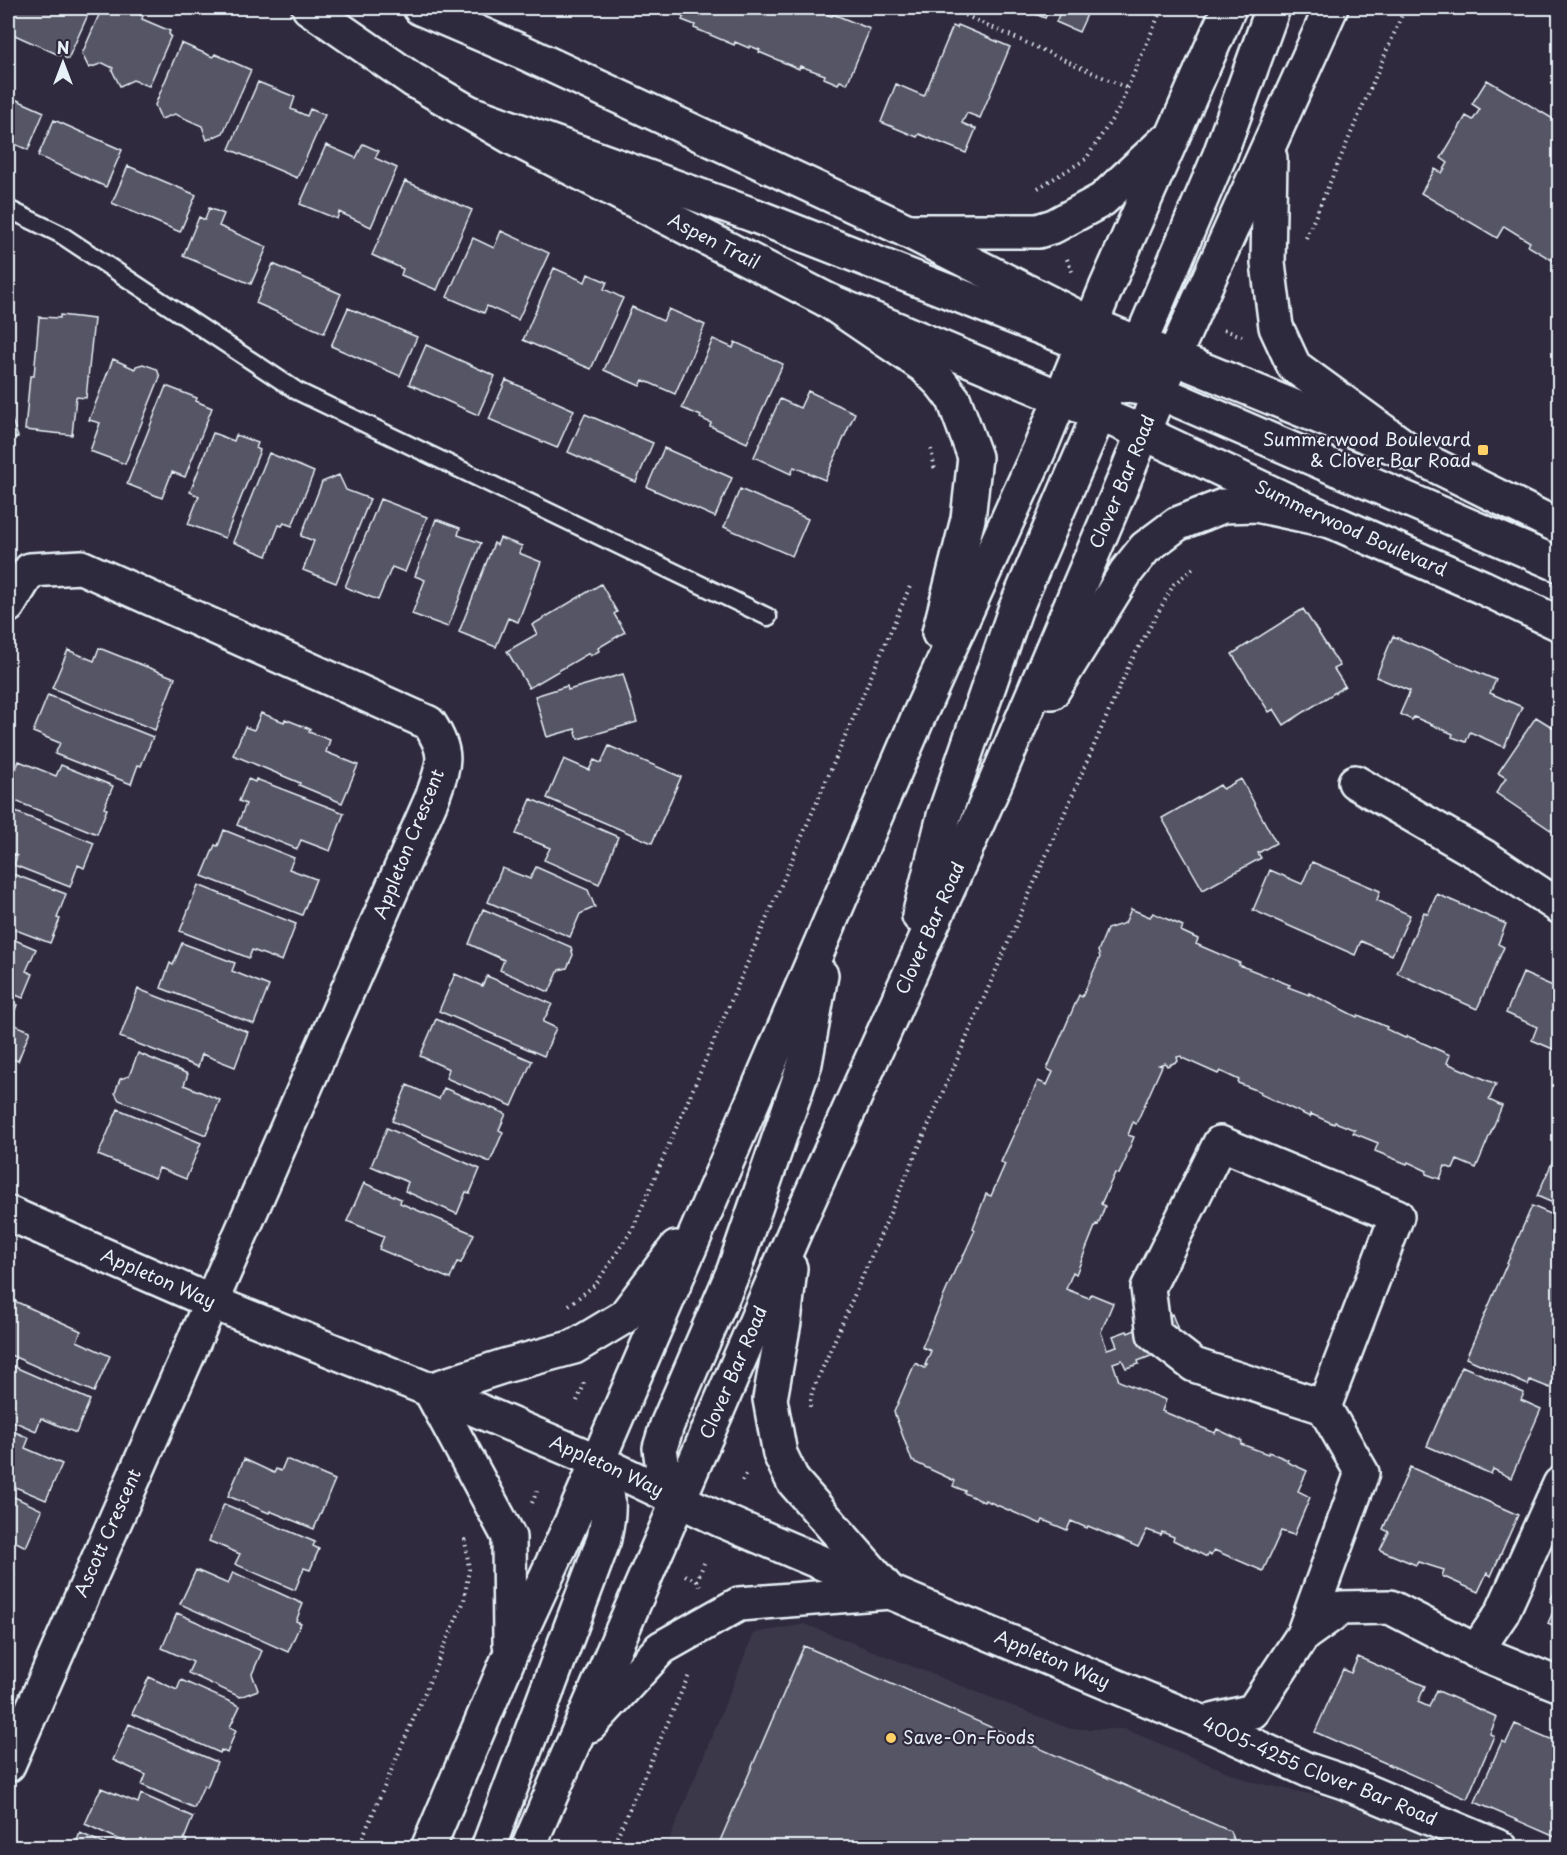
<svg xmlns="http://www.w3.org/2000/svg" width="1567" height="1855" font-family="'Playpen Sans',sans-serif">
<style>
.built{fill:#3b3749}
.building{fill:#575565;stroke:#e8f1f8;stroke-width:1.5}
.lines{fill:none;stroke-linecap:round;stroke-linejoin:round}
.service-casing{stroke:#e8f1f8;stroke-width:21}
.minor-casing{stroke:#e8f1f8;stroke-width:38}
.tertiary-casing{stroke:#e8f1f8;stroke-width:38}
.secondary-casing{stroke:#e8f1f8;stroke-width:38}
.path{stroke:#e8f1f8;stroke-width:4;stroke-dasharray:1.5 4.5;stroke-linecap:butt}
.service{stroke:#2f2a3d;stroke-width:16}
.minor{stroke:#2f2a3d;stroke-width:33}
.tertiary{stroke:#2f2a3d;stroke-width:33}
.secondary{stroke:#2f2a3d;stroke-width:33}
.poi-dot{fill:#ffd166;stroke:#2f2a3d;stroke-width:2}
.labels{text-anchor:middle;stroke-width:4.5;stroke-linejoin:round;paint-order:stroke}
.street-label{font-size:18px;fill:#e8f1f8;stroke:#2f2a3d}
.poi-label{font-size:18px;fill:#e8f1f8;stroke:#2f2a3d;text-anchor:end}
</style>
<rect width="100%" height="100%" fill="#2f2a3d"/>
<filter id="ink" filterUnits="userSpaceOnUse"><feTurbulence type="fractalNoise" baseFrequency=".0167" numOctaves="2"/><feDisplacementMap in="SourceGraphic" scale="12" xChannelSelector="R" yChannelSelector="G"/><feConvolveMatrix kernelMatrix="1 2 1 2 8 2 1 2 1" color-interpolation-filters="sRGB"/></filter>
<g filter="url(#ink)">
<path class="built" d="M805,1624L1071,1729H1125L1249,1781L1352,1803L1527,1847L666,1848L754,1633Z"/>
<path class="building" d="M8,8H91L68,59L8,32Z
M102,8H124L143,16L142,19L170,31L169,34L171,36L149,86L133,80L120,86L112,70L113,68L103,63L89,68L82,54Z
M657,8H811L832,16L833,14L870,29L847,84L840,81L838,84L824,78L825,75L800,66L799,69L759,52L760,50L750,46L749,48L735,42L734,45L694,28L695,25L682,20L684,16L673,11L672,14Z
M1021,8H1050L1045,18Z
M1056,8H1090L1079,32L1056,22L1061,10Z
M958,25L1010,47L980,118L967,113L962,123L976,129L966,153L919,134L917,137L881,122L896,84L924,96L953,26L957,28Z
M181,43L213,57L215,54L251,70L223,133L207,140L202,126L175,114L161,119L155,105Z
M1487,80L1560,123V270L1557,268L1559,264L1528,246L1530,242L1504,226L1497,238L1421,193L1435,169L1442,173L1448,163L1441,158L1466,116L1473,120L1480,109L1472,104Z
M258,82L295,97L291,109L307,116L310,109L325,115L297,178L229,149Z
M8,96L44,112L28,150L8,141Z
M54,120L122,150L106,187L38,156Z
M363,144L379,151L375,158L397,168L371,227L339,212L337,219L300,204L326,145L356,158Z
M128,166L196,195L180,232L112,203Z
M405,181L472,210L437,290L401,275L403,269L372,255Z
M209,208L224,214L219,226L267,247L251,284L183,256L199,217L205,220Z
M501,231L549,253L518,320L487,306L484,313L447,297L473,238L494,248Z
M273,264L341,294L324,333L256,303Z
M554,268L585,282L588,274L607,282L604,289L623,298L591,369L523,340Z
M632,307L663,321L669,309L705,325L675,394L643,380L640,386L604,370Z
M348,308L417,337L400,376L331,346Z
M60,315L94,319L86,398L76,397L72,435L25,430L30,376H34L39,317L60,318Z
M713,339L733,348L735,342L783,364L747,443L710,426L711,423L700,418L701,416L682,408Z
M426,345L495,376L478,415L409,384Z
M113,359L135,369L136,366L143,364L157,369L160,377L125,464L90,451L100,423L89,420Z
M506,380L574,410L557,448L489,419Z
M166,386L197,398L196,401L212,408L185,477L172,472L162,498L127,484Z
M808,391L855,413L825,480L794,467L791,474L754,457L780,399L800,408Z
M8,409L18,437L8,440Z
M585,414L653,443L636,482L568,452Z
M213,433L234,441L236,435L258,443L256,448L260,450L225,538L188,524L199,496L190,492Z
M664,448L732,478L715,517L647,487Z
M269,453L314,472L292,526L284,523L282,526L279,525L267,556L233,542Z
M339,475L346,490L370,499L336,583L303,570L314,541L301,536L322,482Z
M740,489L808,519L792,556L724,527Z
M380,499L427,517L405,572L392,567L378,600L345,587Z
M436,519L460,528L458,535L481,543L448,627L412,614L425,580L415,576Z
M500,538L522,546L519,553L541,562L518,622L508,618L496,647L459,632L494,543L497,545Z
M601,584L617,612L614,614L625,632L598,648L599,651L590,656L589,653L529,688L507,651L537,634L532,625Z
M1303,609L1340,666L1334,669L1345,686L1284,725L1274,709L1269,712L1232,654Z
M1393,636L1496,680L1490,693L1522,707L1504,747L1470,732L1466,742L1452,737L1453,734L1414,717L1412,720L1400,714L1410,691L1376,677Z
M99,648L175,678L155,730L52,688L68,650L94,661Z
M623,674L637,722L578,739L575,729L547,737L535,696L567,686L568,690Z
M48,695L153,737L141,766L138,765L131,784L55,754L60,743L33,732Z
M261,713L284,722L285,719L310,729L309,732L330,740L326,752L358,765L342,803L299,785L300,783L233,755L245,727L254,730Z
M1536,717L1560,732V832L1558,835L1496,793L1506,778L1498,773Z
M609,746L681,777L652,843L547,798L564,759L589,770L594,760L601,763Z
M19,761L56,776L61,765L113,786L104,808L107,809L97,834L8,798V790Z
M248,779L255,782L256,779L344,813L330,851L301,840L297,849L237,825L246,804L239,801Z
M1241,779L1276,843L1258,853L1261,858L1203,890L1162,818L1220,785L1223,789Z
M531,799L618,837L599,884L544,860L550,848L516,834Z
M8,809L94,843L84,868L78,865L70,887L14,865L17,856L8,852Z
M224,830L294,858L289,869L316,879L302,915L202,876L215,845L218,846Z
M1312,862L1380,891L1377,900L1410,915L1392,955L1361,941L1355,955L1253,910L1270,870L1302,884Z
M536,867L588,890L595,907L580,914L570,937L488,902L502,868L530,879Z
M13,874L66,894L57,918L60,919L50,943L8,927V884H9Z
M198,885L296,924L282,961L252,950L249,958L180,931Z
M1437,894L1506,924L1498,944L1504,947L1477,1009L1397,973L1424,912L1428,914Z
M483,909L571,947L573,955L567,968L559,970L549,992L500,970L504,960L469,944Z
M1131,909L1150,917L1153,913L1183,926L1181,931L1198,939L1196,944L1240,963L1239,965L1290,985L1288,987L1309,995V993L1357,1017L1358,1015L1387,1027L1386,1029L1405,1038L1407,1036L1450,1055L1447,1063L1496,1084L1489,1100L1502,1106L1476,1168L1457,1160L1453,1169L1445,1166L1440,1179L1426,1174L1427,1171L1408,1162L1407,1164L1375,1151L1378,1143L1353,1133L1355,1130L1335,1122L1334,1124L1311,1114L1310,1117L1260,1094L1261,1092L1238,1083L1239,1080L1220,1071L1218,1074L1182,1058L1181,1056L1177,1057L1178,1061L1167,1066L1165,1063L1159,1065L1162,1066L1136,1124L1133,1122L1128,1135L1134,1137L1126,1156L1127,1157L1119,1174L1115,1173L1101,1204L1105,1206L1098,1225L1096,1224L1076,1274L1073,1272L1066,1289L1089,1298L1091,1294L1113,1303L1101,1332L1107,1349L1117,1346L1113,1336L1127,1331L1128,1333L1172,1314L1184,1345L1171,1348L1138,1361L1139,1364L1126,1368L1122,1360L1113,1363L1119,1381L1166,1400L1162,1411L1215,1433L1217,1429L1242,1441L1241,1444L1268,1454L1269,1452L1288,1460L1287,1462L1307,1471L1298,1491L1310,1497L1294,1535L1281,1531L1263,1571L1214,1550L1211,1556L1208,1554L1207,1557L1173,1540L1174,1537L1162,1532L1161,1535L1147,1530L1138,1547L1088,1526L1087,1528L1071,1521L1067,1530L1043,1520L1041,1524L985,1500L984,1502L964,1493L965,1491L953,1486L955,1481L912,1461L894,1412L915,1363L925,1368L927,1365H925L931,1351L922,1347L958,1263H960L975,1230L973,1228L986,1194L991,1196L1005,1164L1001,1162L1038,1081L1047,1085L1053,1072L1047,1069L1079,995L1082,997L1100,957L1098,951L1107,929L1125,923Z
M8,937L36,949L26,971L33,974L23,998L8,992Z
M182,943L235,963L232,971L269,986L254,1024L161,988L170,963L173,965Z
M1523,973L1555,987L1560,978V1052L1532,1040L1537,1027L1506,1013Z
M455,974L482,986L487,976L552,1004L543,1022L556,1028L544,1056L439,1011Z
M138,989L248,1032L235,1067L202,1054L198,1067L120,1037Z
M8,1002L17,1005L10,1023L30,1031L18,1061L8,1057Z
M436,1019L532,1061L512,1106L446,1078L449,1069L420,1056Z
M138,1053L188,1074L184,1085L220,1100L206,1135L119,1100L115,1093L120,1079L129,1076Z
M407,1085L439,1099L444,1088L506,1114L499,1130L503,1132L490,1162L392,1121Z
M118,1109L201,1143L186,1179L159,1168L155,1178L98,1155Z
M387,1128L480,1169L470,1193L466,1192L457,1214L405,1191L408,1182L371,1166Z
M1560,1145V1206L1537,1196Z
M364,1183L401,1199L400,1203L474,1234L461,1263L457,1262L450,1279L379,1249L384,1236L347,1221Z
M1532,1206L1560,1218V1366L1550,1388L1530,1380L1528,1385L1466,1358Z
M8,1298L81,1331L77,1341L110,1356L94,1392L8,1354Z
M8,1364L90,1400L76,1433L41,1418L36,1431L8,1419Z
M1462,1366L1524,1393L1521,1400L1541,1409L1511,1478L1493,1469L1491,1474L1427,1446Z
M8,1429L29,1438L25,1448L62,1464L46,1500L8,1484Z
M244,1459L274,1473L276,1469L281,1471L286,1459L335,1480L314,1529L270,1511L269,1513L228,1496Z
M1410,1467L1518,1515L1491,1576L1487,1573L1478,1592L1442,1576L1444,1570L1418,1562L1416,1565L1380,1550L1389,1532L1383,1529Z
M8,1494L42,1510L26,1547L8,1538Z
M224,1504L315,1542L313,1546L319,1549L310,1570L304,1568L295,1590L235,1564L240,1554L209,1541Z
M8,1570L15,1574L8,1590Z
M196,1570L228,1584L233,1572L303,1604L296,1621L301,1623L288,1652L180,1604Z
M1560,1580V1628L1548,1623L1557,1603L1550,1601Z
M177,1613L262,1651L252,1674L258,1690L240,1697L188,1673L193,1662L162,1648Z
M804,1646L1230,1831L1236,1848H717Z
M1358,1657L1425,1686L1418,1702L1429,1707L1436,1690L1497,1717L1490,1734L1494,1736L1467,1799L1315,1732L1343,1669L1351,1673Z
M149,1677L177,1690L181,1680L240,1706L230,1727L236,1730L227,1753L221,1750L220,1753L132,1714Z
M129,1724L217,1762L207,1787L204,1785L194,1808L142,1785L146,1775L113,1760Z
M1515,1724L1560,1743V1839L1475,1802L1502,1741L1506,1743Z
M101,1788L138,1803L141,1794L193,1817L184,1839L187,1840L184,1848H138L85,1824Z
M80,1833L114,1848H74Z"/>
<g class="lines">
<defs>
<path id="service" d="M8,209L60,234L297,391L768,617"/>
<g id="minor">
<path d="M8,606L30,570L81,567L429,723C450,755 444,764 432,798L8,1765"/>
<path d="M1355,782L1485,857L1560,907"/>
<path id="s1" d="M8,1213L209,1301L430,1390L597,1461L721,1520L890,1592L1204,1723L1308,1770L1344,1782L1501,1848"/>
<path d="M1303,1635L1362,1473L1324,1407L1397,1216L1220,1143L1148,1288L1154,1334L1194,1365L1324,1407"/>
<path d="M1476,1651L1502,1613L1560,1484"/>
<path d="M1204,1723L1253,1711L1303,1635L1341,1608L1390,1607L1476,1651L1560,1685"/>
</g>
<g id="tertiary">
<path id="s2" d="M309,8L413,80L513,138L827,300L1142,432L1331,521L1482,587L1560,624"/>
<path d="M420,8L525,53L908,231L1091,324L1420,458L1560,527"/>
</g>
<g id="secondary">
<path d="M468,112L753,215L1101,351C1125,358 1148,363 1173,358"/>
<path d="M1270,158L1268,263L1276,327L1294,366L1420,458"/>
<path d="M908,231H1038L1054,226L1102,200L1163,143"/>
<path d="M827,300L924,366L941,383L954,400L975,457L968,519L939,633"/>
<path d="M1128,380L1140,343L1219,157L1273,8"/>
<path d="M1084,389C1109,382 1134,386 1159,392L1560,565"/>
<path d="M1052,692L1126,572L1145,548L1177,524L1223,506L1256,505L1331,521"/>
<path d="M919,916L944,816L1015,610L1103,405C1109,381 1104,357 1095,334"/>
<path d="M790,1268L784,1322L770,1399L780,1454L793,1481L890,1592"/>
<path d="M679,1501L663,1469L660,1448L667,1425L734,1270L805,1063L821,975"/>
<path d="M510,1644L509,1537L430,1390L504,1366L574,1347L624,1317L676,1248"/>
<path d="M590,1725L661,1648L739,1604L890,1592"/>
<path d="M428,1848L510,1655L571,1523L675,1282L917,720L1041,446L1106,288L1229,8"/>
<path d="M488,1848L604,1539C611,1507 610,1491 597,1461"/>
<path id="s3" d="M528,1848L795,1231L994,786L1124,480L1173,358L1331,8"/>
</g>
</defs>
<use href="#service" class="service-casing"/>
<use href="#minor" class="minor-casing"/>
<use href="#tertiary" class="tertiary-casing"/>
<use href="#secondary" class="secondary-casing"/>
<path class="path" d="M949,8L1127,88
M1038,188L1086,159L1118,110L1162,8
M1306,238L1405,8
M1067,259L1073,274
M1224,330L1242,336
M931,449L935,471
M569,1305L596,1284L633,1228L911,584
M577,1401L584,1385L583,1381
M810,1407L812,1392L1130,663L1174,584L1196,566
M742,1481L748,1471
M532,1503L537,1491
M685,1575L697,1581L700,1586
M697,1581L704,1563
M358,1848L464,1601L469,1569L465,1540L470,1538
M612,1848L689,1675"/>
<use href="#service" class="service"/>
<use href="#minor" class="minor"/>
<use href="#tertiary" class="tertiary"/>
<use href="#secondary" class="secondary"/>
</g>
</g>
<g class="poi-dot">
<rect x="1477" y="444" width="12" height="12" rx="3"/>
<circle cx="891" cy="1738" r="6"/>
</g>
<g class="labels">
<g class="street-label">
<text dy="6" stroke="none"><textPath href="#s2" startOffset="468">Aspen Trail</textPath></text>
<text dy="6" stroke="none"><textPath href="#s3" startOffset="1490">Clover Bar Road</textPath></text>
<text dy="6" stroke="none"><textPath href="#s2" startOffset="1167">Summerwood Boulevard</textPath></text>
<text transform="translate(409 844) rotate(-68)" y="6">Appleton Crescent</text>
<text dy="6" stroke="none"><textPath href="#s3" startOffset="1004">Clover Bar Road</textPath></text>
<text dy="6" stroke="none"><textPath href="#s1" startOffset="164">Appleton Way</textPath></text>
<text dy="6" stroke="none"><textPath href="#s3" startOffset="518">Clover Bar Road</textPath></text>
<text dy="6" stroke="none"><textPath href="#s1" startOffset="650">Appleton Way</textPath></text>
<text transform="translate(108 1533) rotate(-66)" y="6">Ascott Crescent</text>
<text dy="6" stroke="none"><textPath href="#s1" startOffset="1136">Appleton Way</textPath></text>
<text dy="6" stroke="none"><textPath href="#s1" startOffset="1426">4005-4255 Clover Bar Road</textPath></text>
</g>
<g class="poi-label">
<text x="1471" y="446">Summerwood Boulevard<tspan x="1471" dy="21">&amp; Clover Bar Road</tspan></text>
<text x="903" y="1744" text-anchor="start">Save-On-Foods</text>
</g>
</g>
<rect width="1567" height="1855" fill="none" stroke="#2f2a3d" stroke-width="30"/>
<rect x="15" y="15" width="1537" height="1825" fill="none" stroke="#e8f1f8" stroke-width="2" filter="url(#ink)"/>
<g transform="translate(63 63)" stroke="#2f2a3d" stroke-width="4.5" paint-order="stroke">
<path d="M0-4.5L10 22L0 15L-10 22Z" fill="#e8f1f8"/>
<text y="-9" font-size="16" font-weight="bold" text-anchor="middle" fill="#e8f1f8">N</text>
</g>
</svg>
